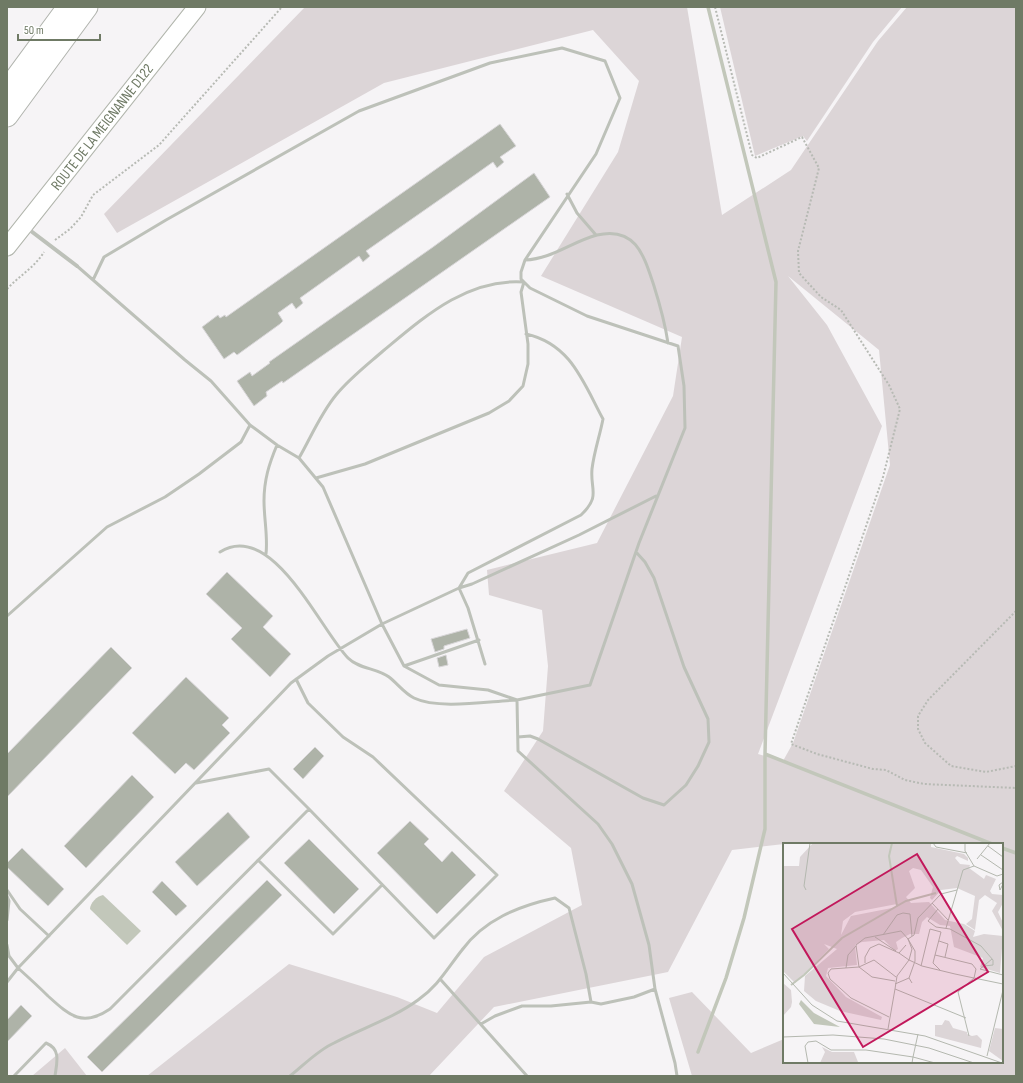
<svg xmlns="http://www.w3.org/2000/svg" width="1023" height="1083" font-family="'Sofia Sans Condensed',sans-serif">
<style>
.green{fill:#dcd5d7;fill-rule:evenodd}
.water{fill:#c2c7ba}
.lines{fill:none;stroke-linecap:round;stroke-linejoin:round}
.stream{stroke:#c2c7ba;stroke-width:3.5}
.building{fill:#aeb3a8;stroke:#d8d6d8}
.secondary-casing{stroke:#b1b5ac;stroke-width:19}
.highway-casing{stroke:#b1b4ae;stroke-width:23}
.path{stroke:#b7bab4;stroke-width:2;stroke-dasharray:2 2;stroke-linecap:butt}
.lane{stroke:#bdc1b9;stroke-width:3}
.street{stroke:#bdc1b9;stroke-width:4}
.secondary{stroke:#fff;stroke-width:17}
.highway{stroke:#fff;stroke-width:21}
.labels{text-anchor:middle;stroke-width:4;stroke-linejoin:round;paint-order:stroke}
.street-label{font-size:15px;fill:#6f7a65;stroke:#fff}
.inset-river{fill:none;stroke:#c2c7ba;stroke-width:2}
.inset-road{fill:none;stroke:#b4b8af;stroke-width:1}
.view{fill:#c2185b;fill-opacity:0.15;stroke:#c2185b;stroke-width:2}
.inset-edge{fill:none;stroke:#6f7a65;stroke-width:2}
</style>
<rect width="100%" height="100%" fill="#f6f4f6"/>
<path class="green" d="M305,7H687L722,215L791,170L878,41L907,7H1016V1076H692L669,998L692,992L751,1053L784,1039V1062H1002V844H784L732,850L668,972L494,1007L429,1076H147L289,964L397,997L437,1013L484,957L582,905L571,848L504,791L543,731L548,666L542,610L489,595L487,570L597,543L673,396L682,337L541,276L618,152L639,81L593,30L384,83L117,233L104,214ZM788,276L879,350L890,465L793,743L783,761L758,754L882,426L827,325Z
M720,7H902L873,42L807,141L803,136L755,156Z
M65,1048L87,1076H32Z"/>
<path class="water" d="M103,895L141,931L127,945L90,909C90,903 97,896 103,895Z"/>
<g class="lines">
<path class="stream" d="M708,7L776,282L765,754L992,844
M1002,848L1016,853
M698,1052L726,978L744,918L765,829V754"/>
</g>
<path class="building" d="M500,124L516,146L500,157L504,162L497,168L493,162L462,184L366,251L370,256L363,262L359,256L300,298L303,303L296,309L292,303L278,313L283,321L280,324L237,355L234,352L224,359L202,327L218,315L220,318L225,315L226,317Z
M534,173L550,197L283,383L282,381L266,392L267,396L254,406L237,381L250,372L252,376L270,363L269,362L433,247Z
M227,572L273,616L263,627L291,654L270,677L231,639L242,628L206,594Z
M467,629L470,638L444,646V649L435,652L431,639Z
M111,647L132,668L7,797V754Z
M446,655L448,665L439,667L437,658Z
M186,677L229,718L222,725L230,733L194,770L186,763L175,774L132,733Z
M315,747L324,756L303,779L293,769Z
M132,775L154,797L86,868L64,846Z
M228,812L250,837L197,886L175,862Z
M410,821L429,839L424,844L442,862L452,851L476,875L437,914L377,853Z
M309,839L359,889L334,914L284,863Z
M22,848L64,889L48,906L7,867V863Z
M267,880L282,895L102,1072L87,1057Z
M162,881L187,906L176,916L152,892Z
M21,1005L32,1016L7,1042V1020Z"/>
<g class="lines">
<defs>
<path id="secondary" d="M7,247L197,7"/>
<path id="highway" d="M7,90L68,7
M7,116L87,7"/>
</defs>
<use href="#secondary" class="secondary-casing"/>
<use href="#highway" class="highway-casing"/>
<path class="path" d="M715,7L752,155L757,158L802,137L819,168L798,251L799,273L821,297L841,310L889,385L900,409L883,477L791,744L817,754L873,769L886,770L905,780L924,784L1016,788
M55,240L70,229L81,217L93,195L159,145L282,7
M7,289C19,276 35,267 44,252
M1016,611L928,700L918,716V729L925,743L951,766L986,772L1016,766"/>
<path class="lane" d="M567,194L577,213L596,235
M525,260C552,259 571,242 597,235C636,226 644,256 654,286C660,305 665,323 668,343
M93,280L104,257L166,220L359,111L490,63L562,48L605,61L620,98L596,154L525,260L521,272V279L530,288L587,316L678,346L684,386L685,428L639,543L590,685L517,700L488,690L439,685L404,666L382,624L459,588L468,608L485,664
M299,458C311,437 321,413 336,395C350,378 367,365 383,351C424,317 467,278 524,282L521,292L528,344V364L523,386L509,401L489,413L365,464L316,478
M220,552C272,519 320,629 348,658C359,669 377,668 389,677C398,684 404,693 414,698C439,710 489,701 517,700L518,751L598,824L612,844L632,884L649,945L655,989L675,1063L677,1076
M266,554C268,536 264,519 264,501C264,480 269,464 277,445
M459,588L468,573L581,515C601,496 590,490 592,469C594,452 600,435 603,419C583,382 571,344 526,334
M459,588L472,584L579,535L656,496
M7,616L107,527L165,497L199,474L241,442L250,425L211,381L185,360L77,266
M404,666L479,640
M296,679L308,703L343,737L373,757L497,875L434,938L309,809
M518,737L530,736L538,739L643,798L664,805L686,785L698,766L709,742L708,719L684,667L654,578L645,562L636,552
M196,783L269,769L309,809L110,1009C82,1028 69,1015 48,996C38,986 28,977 18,968L291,683L328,656L382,624L323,487L299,458L277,445L250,425
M258,860L333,934L382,885
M7,890L20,909L49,936
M7,896L9,901L7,920
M7,945L9,956L18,968L7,982
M441,980L527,1076
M481,1024L495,1016L522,1006H551L591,1002L601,1004L634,997L655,989
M14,1076L46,1043C61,1049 57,1062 55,1076
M290,1076C304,1065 318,1050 334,1043C362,1028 392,1019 418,1000C438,986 447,969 462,950C484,920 518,906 555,898L569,908L586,974L591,1002"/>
<path class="street" d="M27,228L77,266"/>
<use href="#secondary" class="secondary"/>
<use href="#highway" class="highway"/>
</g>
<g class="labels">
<g class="street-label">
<text transform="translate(102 127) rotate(-52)" y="5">ROUTE DE LA MEIGNANNE D122</text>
</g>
</g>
<g transform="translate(783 843)">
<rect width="220" height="220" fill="#f6f4f6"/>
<path d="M30,0H148V4L181,11L185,15V18L174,13L172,15L177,21L187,22L186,25L201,36L203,32L213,36L207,48L209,51L220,52V60L215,69L220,80V88L209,68L214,60L202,52L196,57L192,87L183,81L189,76L192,53L174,45L158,47L149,57L147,55L150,44L138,27L130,25L126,28L132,45L123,54L128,60L146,59L162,77L181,81L192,88L190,94L201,91L220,93L217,130L197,124L200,115L171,104L167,83L157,82L144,74L139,79L136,91H127L119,95L113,99L115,106L112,108L101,97L79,99L72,102L74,122L45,125L43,133L63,154L99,174L98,177L57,168L33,158L21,148L22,133L54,106L41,101L46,106L12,140L0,128V23H16L17,14ZM114,61V64L68,73L58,92L60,78L72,69ZM0,140L8,147L9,159L8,164L0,173ZM162,177L166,178L170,185L184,189V191L189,193L194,192L199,197L198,205L152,193V182H159ZM212,185L220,186V218L206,208ZM39,204L49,209H71L75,219L37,220L42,209Z" fill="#dcd5d7" fill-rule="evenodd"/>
<path d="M18,157L31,170L57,184L31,181L16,161Z" fill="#c2c7ba"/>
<path class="inset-river" d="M114,63L123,58L153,50M8,142L21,132L59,95L114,63L106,13L109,0"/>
<path class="inset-road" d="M150,0L153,4L184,10M182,0V8L191,23M205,3L220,14M198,12L220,27M194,16L207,0M220,41L217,47L216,42L220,39M23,47L21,43L27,0M149,60L165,77M155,66L145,78L153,84L167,86L198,103L210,117V122L201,123M163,85L180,27L191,23L214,33L220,31M100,92L114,72L120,70L127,71L129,93M92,94L113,108M156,98L165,101L162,114M82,120V114L87,105L96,101L116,110M138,123L147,86L158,89L152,112M63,125L65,112L73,103M197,126L220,132M197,126L209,116M0,130L29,162L54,178L142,193L219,220M112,138L89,134L76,124L91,117L113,134M129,140L126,135L132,118V108L125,96L131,92L135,75L158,51L174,47M112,141L126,135M112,146L114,133L126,117L139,123L172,131L191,135L193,126L189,121L152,112L150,120L157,127M106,174L68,155L47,136L45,130L48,126L76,124L73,102L82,95L118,88L125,96L129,106L126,117L116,110L123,102M105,186L112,146L183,175M135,191L130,214L152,220M186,193L175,149L191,135L220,141M0,194L50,192L101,196L146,205L191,220M204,213L220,147M25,220L22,203L25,199L33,198L48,207H83L130,214L129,220"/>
<path class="view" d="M134,11L205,129L80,204L9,86Z"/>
<rect width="220" height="220" class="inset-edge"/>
</g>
<rect width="1023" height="1083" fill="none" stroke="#6f7a65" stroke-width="16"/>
<path d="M18 34v6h82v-6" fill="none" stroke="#6f7a65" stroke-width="2"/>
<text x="24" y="34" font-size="12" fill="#6f7a65" stroke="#ffffff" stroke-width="3" paint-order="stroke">50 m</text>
</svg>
